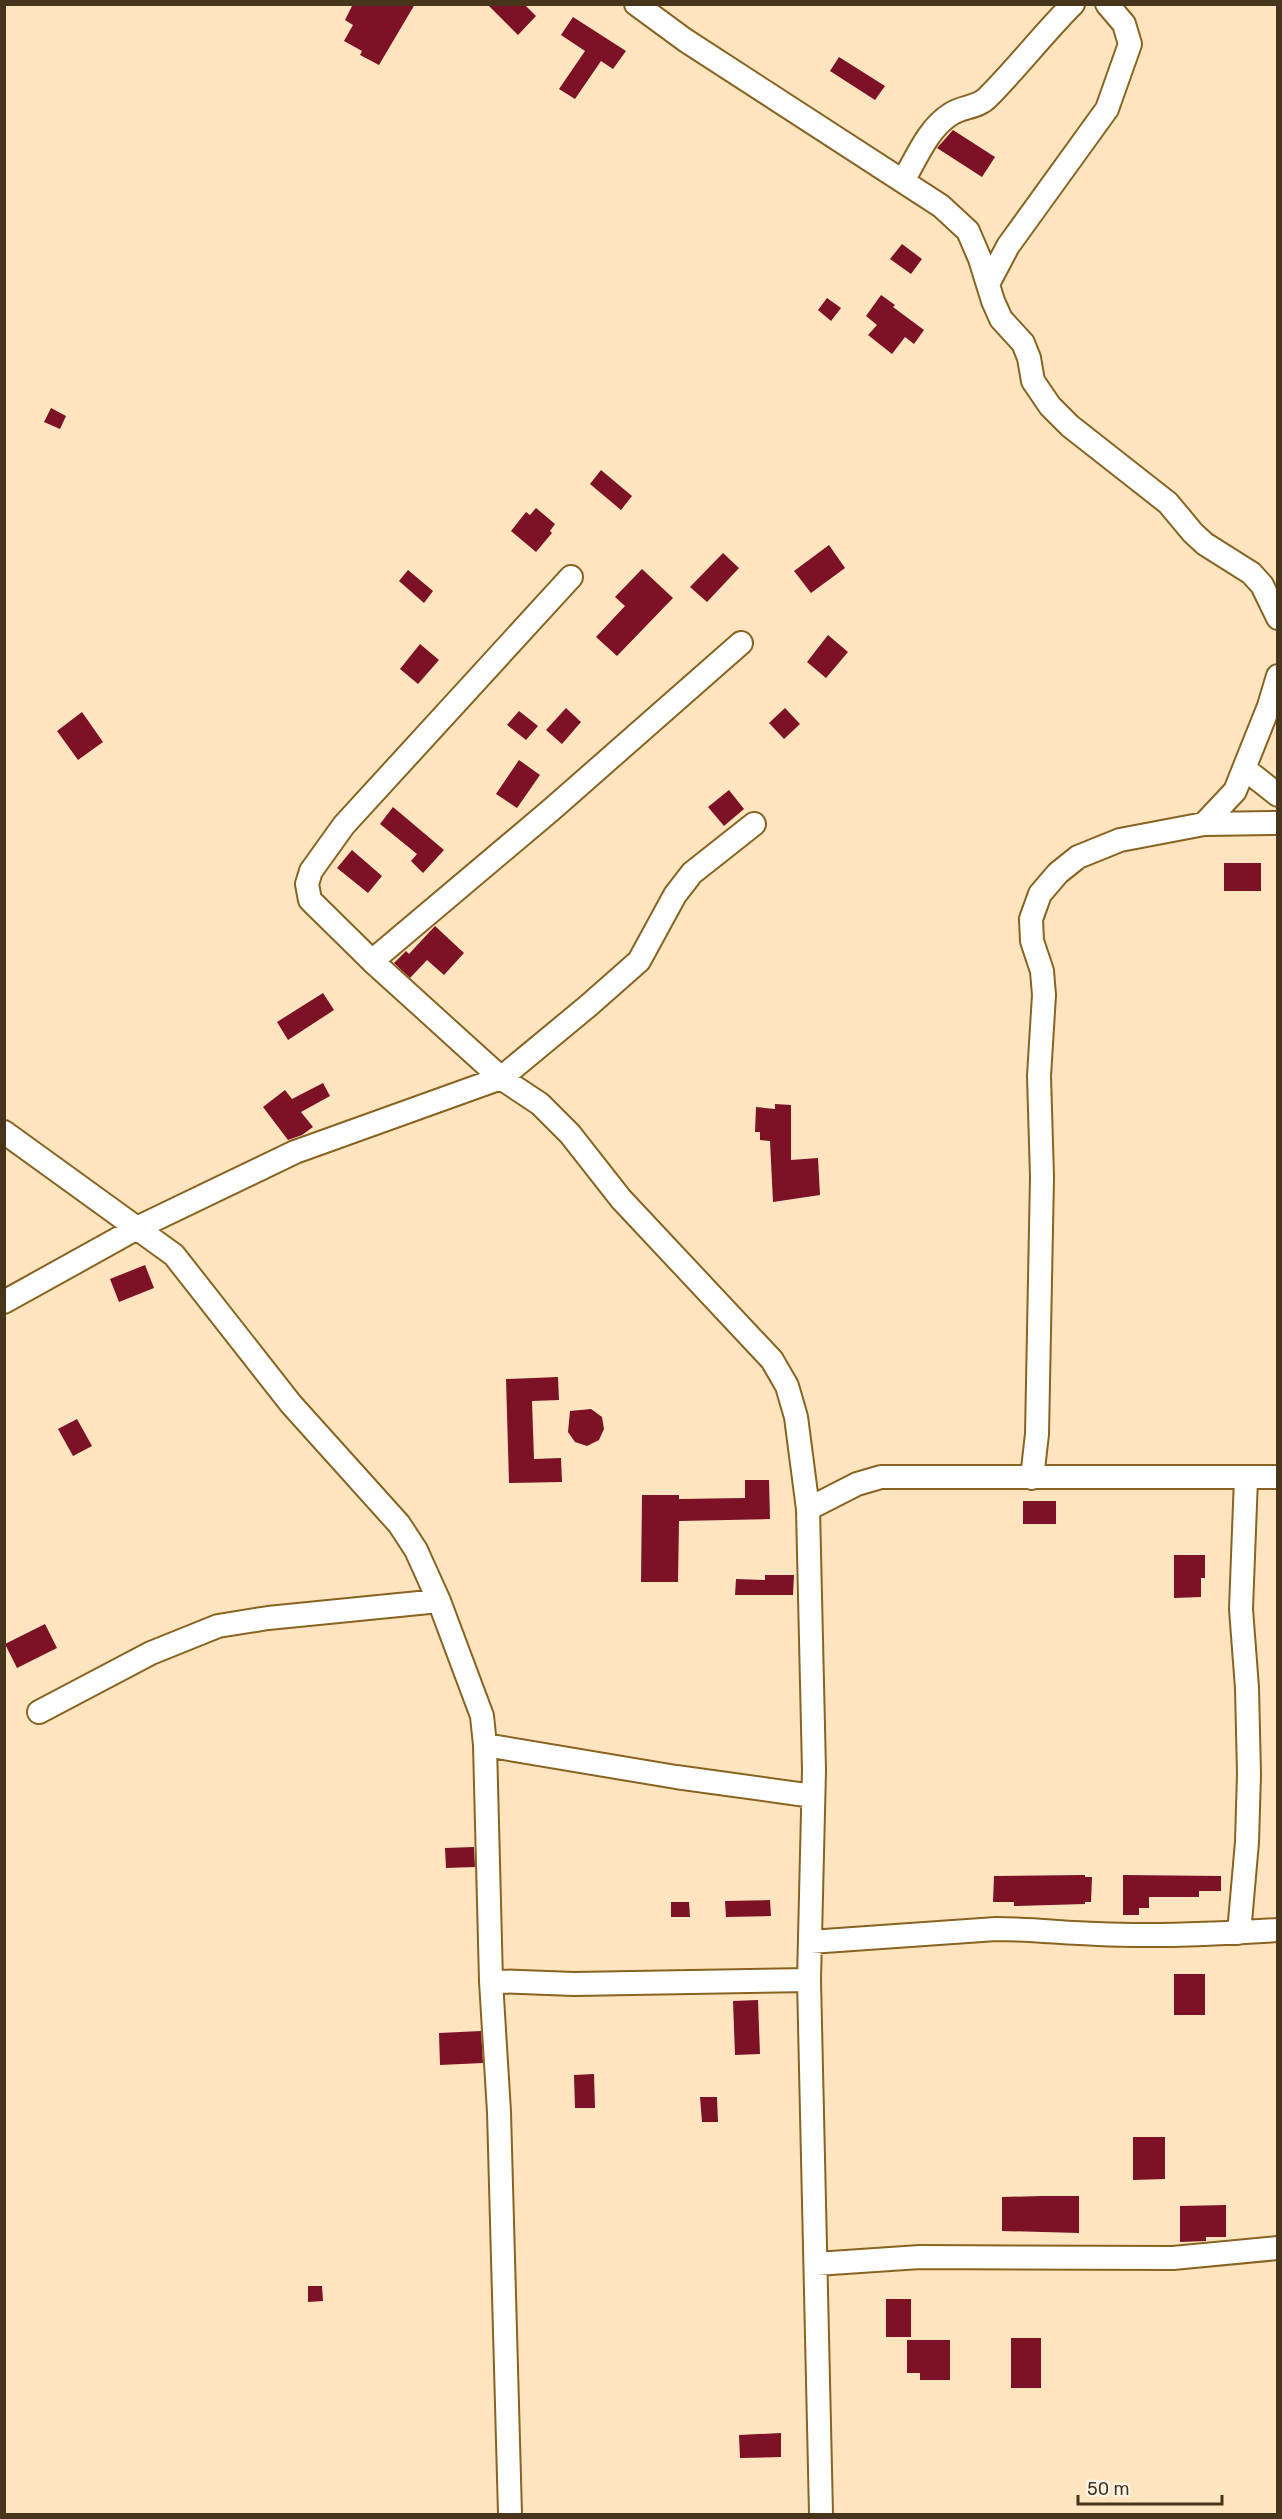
<svg xmlns="http://www.w3.org/2000/svg" width="1282" height="2519" font-family="Rubik,sans-serif">
<style>
.building{fill:#7d1126}
.lines{fill:none;stroke-linecap:round;stroke-linejoin:round}
.minor-casing{stroke:#886321;stroke-width:26}
.minor{stroke:#fff;stroke-width:22}
</style>
<rect width="100%" height="100%" fill="#fee5bf"/>
<path class="building" d="M353,4H415L379,65L360,55L362,51L344,41L353,25L345,20Z
M487,4H524L536,16L518,35Z
M573,17L626,51L613,69L601,61L575,99L559,89L585,51L561,35Z
M839,57L885,86L875,100L830,71Z
M953,130L995,157L982,177L937,148Z
M902,244L922,259L911,274L890,259Z
M881,295L895,305L893,307L924,330L914,344L905,337L892,354L868,335L877,325L866,316Z
M827,298L841,308L831,321L818,310Z
M51,408L66,416L60,429L44,422Z
M601,470L632,496L621,510L590,484Z
M536,508L555,524L550,531L552,533L536,552L511,531L526,512L530,515Z
M829,545L845,568L811,593L794,571Z
M723,553L739,568L707,602L690,587Z
M642,569L673,598L617,656L596,637L625,606L615,597Z
M408,570L433,591L424,603L399,581Z
M828,635L848,652L826,678L807,662Z
M420,644L439,660L418,684L400,669Z
M566,708L581,722L562,744L546,730Z
M785,708L800,724L784,739L769,723Z
M519,711L538,726L526,740L507,725Z
M82,712L103,742L78,760L57,731Z
M519,760L540,775L517,808L496,794Z
M729,790L744,809L724,826L708,807Z
M393,807L444,850L423,873L411,861L417,854L380,824Z
M352,850L382,876L368,893L337,868Z
M1224,863H1261V891H1224Z
M435,926L464,953L444,975L427,960L410,978L394,963L406,951L409,954Z
M323,993L334,1010L288,1040L277,1022Z
M323,1083L330,1096L301,1112L313,1127L302,1135L288,1140L263,1107L285,1090L292,1099Z
M775,1104L791,1105V1160L818,1158L820,1195L773,1202L770,1141L760,1140V1132H755L756,1107L775,1109Z
M145,1265L154,1288L119,1302L110,1279Z
M558,1377L559,1400L532,1401L534,1459L561,1458L562,1482L509,1483L506,1379Z
M591,1409L602,1417L604,1429L599,1440L587,1446L575,1442L568,1432L570,1411Z
M77,1419L92,1446L73,1456L58,1429Z
M745,1480H769L770,1519L679,1521L678,1582H641L642,1495H679V1499L745,1498Z
M1023,1501H1056V1524H1023Z
M1174,1555H1205V1578H1201V1597L1174,1598Z
M765,1575H794L793,1595H735L736,1579L765,1580Z
M45,1624L57,1648L17,1668L5,1644Z
M474,1847L475,1867L446,1868L445,1848Z
M1085,1875V1877H1092L1091,1902H1085V1904L1014,1906V1902H993L994,1876Z
M1123,1875L1221,1876V1891H1199V1897H1149V1908H1139V1915H1123Z
M770,1900L771,1916L726,1917L725,1901Z
M671,1902H689L690,1917H671Z
M1174,1974H1205V2015H1174Z
M758,2000L760,2054L735,2055L733,2001Z
M481,2031L483,2063L440,2065L439,2033Z
M594,2074L595,2108H575L574,2075Z
M700,2097H717L718,2122H702Z
M1133,2137H1165V2179L1133,2180Z
M1042,2196H1079V2233L1002,2231V2197Z
M1226,2205V2237H1206V2241L1180,2242V2206Z
M308,2286H322L323,2301L308,2302Z
M886,2299H911V2337H886Z
M1011,2338H1041V2388H1011Z
M907,2340H950V2380H920V2373H907Z
M781,2433V2457L740,2458L739,2435Z"/>
<g class="lines">
<defs>
<path id="minor" d="M636,4L685,40L941,206L968,231L980,259L993,301L1001,319L1023,343L1029,358L1033,381L1050,406L1070,426L1168,503L1193,533L1205,544L1251,573L1262,585L1278,618
M903,181C916,159 928,128 951,114C963,106 978,108 988,97C1018,67 1043,34 1073,4
M988,284L1008,246L1107,109L1130,44L1124,24L1107,4
M571,577L344,825L311,871L307,884L310,900L372,961L501,1078L540,1104L570,1134L621,1199L772,1360L787,1386L796,1417L808,1509L814,1770L809,1980L821,2514
M1245,769L1278,795
M1204,824L1235,791L1269,706L1278,676
M372,961L551,810L741,643
M4,1132L174,1255L291,1404L399,1524L416,1550L439,1601L482,1716L485,1745L491,1981L499,2112L510,2514
M4,1302L139,1227L295,1152L501,1078L588,1006L639,961L675,895L692,873L754,824
M1032,1478L1037,1434L1042,1177L1039,1076L1044,995L1042,971L1032,941L1031,919L1040,894L1058,873L1078,857L1120,840L1204,824L1278,823
M808,1509L857,1484L881,1477H1278
M39,1712L151,1653L218,1626L268,1618L439,1601
M485,1745L676,1777L813,1796
M1239,1933L1247,1842L1249,1774L1247,1688L1241,1609L1246,1478
M810,1942L996,1929C1030,1929 1064,1933 1098,1934C1157,1937 1218,1934 1278,1930
M491,1981L574,1984L809,1980
M816,2264L920,2257L1173,2258L1278,2248"/>
</defs>
<use href="#minor" class="minor-casing"/>
<use href="#minor" class="minor"/>
</g>
<rect width="1282" height="2519" fill="none" stroke="#46351b" stroke-width="12"/>
<path d="M1078 2495v9h144v-9" fill="none" stroke="#46351b" stroke-width="3"/>
<text x="1087" y="2495" font-size="18" fill="#46351b" stroke="#fdf5e8" stroke-width="4.5" paint-order="stroke">50 m</text>
</svg>
